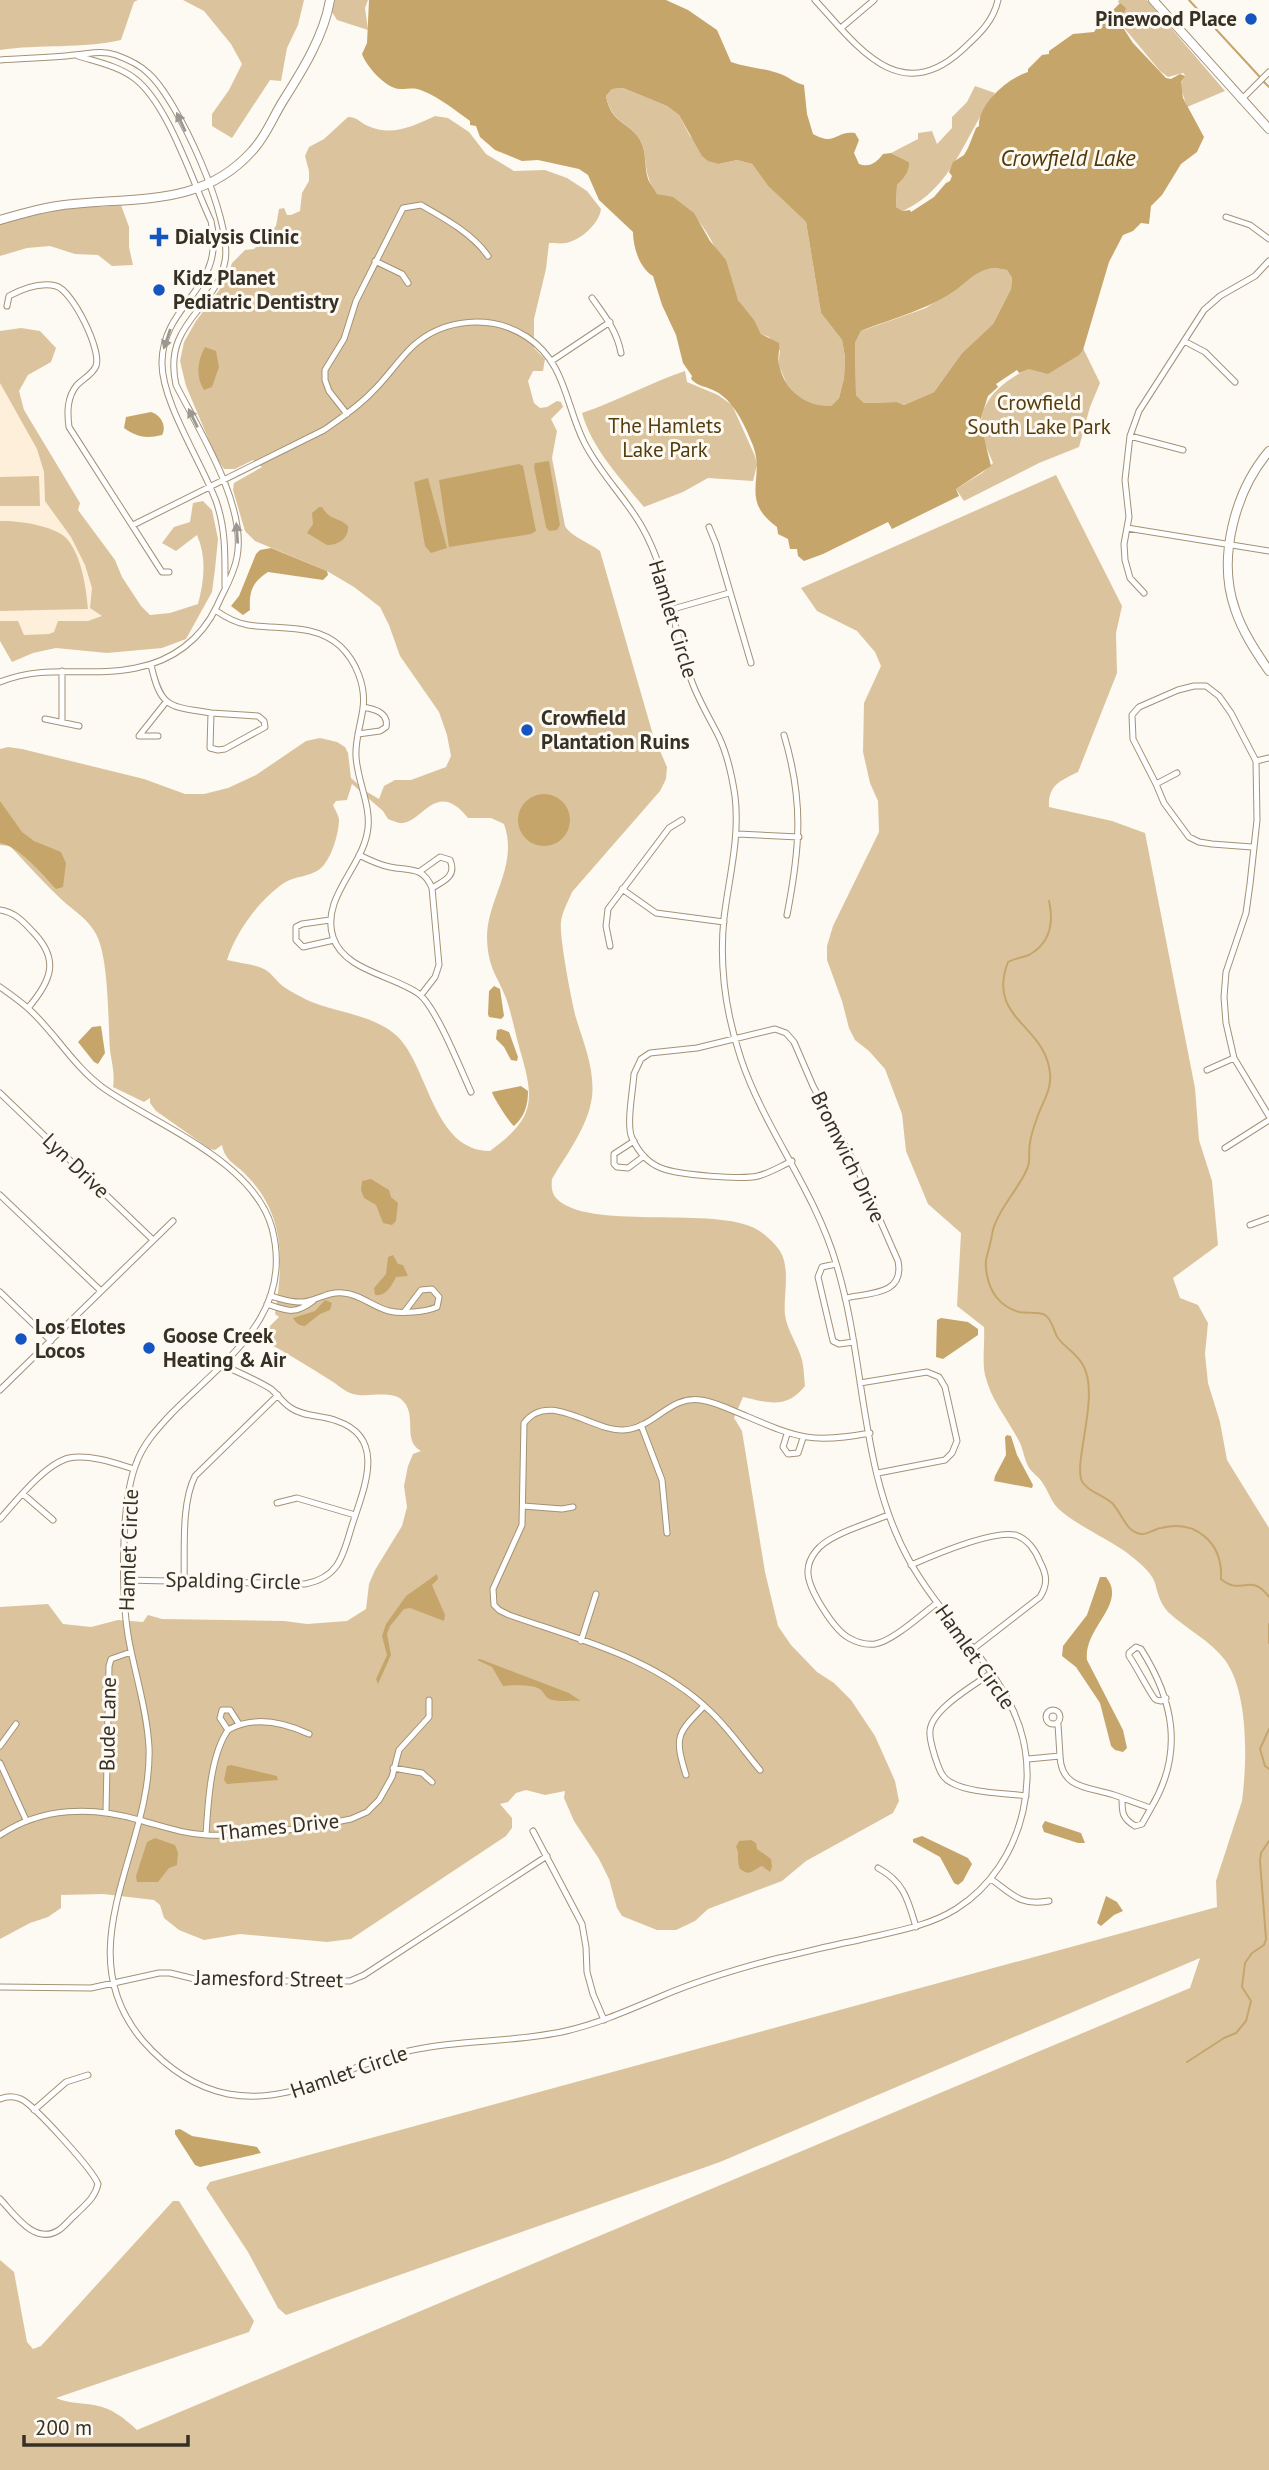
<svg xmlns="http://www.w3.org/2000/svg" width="1269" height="2470" font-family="'PT Sans',sans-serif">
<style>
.built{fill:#fdefd9}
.green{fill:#dbc49d;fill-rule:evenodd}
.water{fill:#c6a56b;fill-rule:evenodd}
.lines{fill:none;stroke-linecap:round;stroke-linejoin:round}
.stream{stroke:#c6a56b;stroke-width:2}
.street-casing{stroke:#a39276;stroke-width:7}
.secondary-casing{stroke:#a39276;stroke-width:10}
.street{stroke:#fff;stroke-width:5}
.secondary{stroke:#fff;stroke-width:8}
.oneway{fill:#9b9892}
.poi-dot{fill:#1455c0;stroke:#fdf9f3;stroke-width:2.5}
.labels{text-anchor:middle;stroke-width:6;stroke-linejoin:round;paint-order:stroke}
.poi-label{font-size:21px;font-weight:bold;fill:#373024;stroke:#fdf9f3;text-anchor:start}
.park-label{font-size:21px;fill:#543c0d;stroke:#fdf9f3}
.street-label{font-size:21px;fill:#373024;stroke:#fdf9f3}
.water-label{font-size:23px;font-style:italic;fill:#503808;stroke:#fdf9f3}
</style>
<rect width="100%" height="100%" fill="#fdf9f3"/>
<path class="built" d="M0,375L146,636L0,638Z"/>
<path class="green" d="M0,0H138L134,2L121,40C82,49 40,44 0,50Z
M183,0H304L298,25L287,48L281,81L270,80L232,138L212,126V114L229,90L242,64L231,44L204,11Z
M335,0H368L365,8L368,30L337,20L332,12Z
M1119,0H1147L1225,91L1187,107L1180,85L1185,75L1183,73L1168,77L1160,71L1120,23V17L1125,8L1118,2Z
M975,86L995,93C965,135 953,188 903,211L896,207L897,185C904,178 910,172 909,162L891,153L918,139V133L932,131L937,144L952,128V117L967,102Z
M623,88L667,106L679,115L690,136L719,164L737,160L752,164L768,186L806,222L821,313L842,340L845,357L844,378L839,398L831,406H816L798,398L787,384L778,364L780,351L769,337L761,334C755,321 743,310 737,298C719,258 705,205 657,194C655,189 650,184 649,179C644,166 647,152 640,140C630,122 612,124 606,96L612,89Z
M435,116L448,118L469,132L486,154L514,171L545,170L567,178L587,191L601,209C599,224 581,240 566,243C560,244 554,243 549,243L546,269L534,319V348L545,359L543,371H533L528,381L534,403L540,408L547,407L557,401L561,402L563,407L551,419L557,431L552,458L565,526C570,536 590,543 600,551L653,735L667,767L666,779L660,791L572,892C568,902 562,912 561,922C559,936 572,1004 576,1018C584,1044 595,1070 592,1097C588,1127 566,1155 552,1179C551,1187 552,1194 557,1199C588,1230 707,1207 752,1227C762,1231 774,1242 780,1251C791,1269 783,1295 785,1315C787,1330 798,1345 802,1360C804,1368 804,1378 805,1386C787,1409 768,1403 743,1397L734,1418L742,1431L765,1572L778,1626L791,1645L817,1672L834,1683L851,1700L875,1736L895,1781L899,1801L893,1813L806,1861L782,1881L708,1909L695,1921L676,1930H657L622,1916L617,1908L609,1879L599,1859L574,1821L564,1798L565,1791L545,1795L526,1790L516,1793L508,1802L500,1804L512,1818V1828L506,1836L351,1939L327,1942L240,1934L204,1940L179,1930L164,1918L160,1905L154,1900L103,1894L61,1895V1908L48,1917L30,1923L0,1939V1607L48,1604L63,1624L91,1627L118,1620L143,1622L148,1615L162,1619L284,1621L307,1624L347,1621L366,1609L369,1584L375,1570L402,1526L407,1507L404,1486L408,1466L413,1454L421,1451C401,1440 419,1414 401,1399C389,1390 367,1398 353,1394C345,1392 337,1384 330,1380C313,1369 296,1359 279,1349L269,1344L262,1345L259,1337L279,1317L275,1314C283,1263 286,1217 248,1177C237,1164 225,1162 222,1145L215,1150L210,1149L156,1111L150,1103V1098L144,1102L113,1087C115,1074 112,1064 110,1050C108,1021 109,958 96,934C88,919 74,911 62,900C44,883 27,864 10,846L0,845V749L8,747L22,749L144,779L185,794H204L228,788L256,775L306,741L320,738L337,742L345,747L348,753L351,778L367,792L379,799L384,786L395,780H411L446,767L451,756L447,735L439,712L400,656L389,625L380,607L354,587L327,571L255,541L245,531L233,490L234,483L262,467L253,460L235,469H224L216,457L186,386L180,361L184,342L196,321L226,281L232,263L245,250L254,249L276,226L279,209L284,208L287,215H291L300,211L302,193L309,181V171L305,156L309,147L324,139L348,117C358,117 360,123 368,126C392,137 413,126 435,116ZM352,784L383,811L388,819C391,820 395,822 399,823C422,826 435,777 468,818H491L504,824C519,866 487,898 487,938C488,968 496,973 506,998C512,1015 515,1033 520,1050C535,1101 535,1118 490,1151C433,1151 429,1067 397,1036C373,1014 336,1013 307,1000C300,996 291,992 284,987C277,982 272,973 264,969C253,964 239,963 227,960C236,932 259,900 284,883C294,876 310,877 320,869C331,860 339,834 339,819C338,814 335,810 333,805L336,801L347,800Z
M69,205L100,207L121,205L129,227V247L133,265L112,266L98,255L75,254L50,246L27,248L0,256V224Z
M995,268L1007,270L1012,278L1011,289L993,324L962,353L934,392L904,405L897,402L864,403L856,395L855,343L861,331L926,308L983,269Z
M21,328L40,331L56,348L51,362L28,375L19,391L24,410L80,503L78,510L115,560L122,577L141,606L150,615L170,613L198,604C204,581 207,558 197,535L176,551L162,543L174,527L190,522L193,503L203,501L212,510L218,539L215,569L212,592L186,639L162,648L107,653L56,648L33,653L12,662L0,641V621H18L24,635L49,634L54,632L58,621H88L102,616L90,608L92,588L85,565L71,537L45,501L44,472L37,449L0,383V331Z
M1082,346L1100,383L1090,407L1079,447L1039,463L964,501L956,489L982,473L993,463C988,451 980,434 981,421C986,378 1048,360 1082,346Z
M685,371L687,382L718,395L732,405L755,456L757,465L753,481L708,478L683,492L644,507C621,479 592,449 582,413C618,401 649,383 685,371Z
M1056,475L1122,606L1116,633L1117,673L1078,772C1060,781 1048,785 1049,807L1112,821L1145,833L1195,1088L1199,1140L1212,1181L1218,1245L1173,1278L1180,1298L1198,1305L1208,1323L1205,1354L1208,1383L1220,1422L1227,1460L1269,1528V2470H0V2260L14,2272L27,2342L33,2349L41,2346L173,2201H179L254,2321L249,2332L56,2398C68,2403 81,2403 94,2405C112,2408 124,2418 137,2430L1190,1988L1200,1958L720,2162L286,2315L278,2308L248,2252L206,2188L210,2182L1217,1907L1216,1881L1242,1801C1247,1763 1249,1693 1225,1660C1210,1640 1186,1629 1168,1612C1160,1603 1158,1594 1155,1583C1151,1571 1136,1560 1126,1552C1108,1539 1068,1521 1055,1505C1050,1498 1047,1489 1042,1482C1038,1476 1031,1472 1028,1466C1024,1458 1023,1448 1019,1441C1007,1418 991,1400 985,1375C982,1362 985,1341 984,1327L957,1306L961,1233L928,1204L906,1151L902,1114L885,1069L869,1051L855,1040L849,1028L842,1001L827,960V946L833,926L879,832L878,801L870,783L863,752L864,703L881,666L875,652L857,631L817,611L801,588Z
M39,476L40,506H0V477Z
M0,521C17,520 58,526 68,540C82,558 86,587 88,609L0,611Z"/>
<path class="water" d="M369,0H666L688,10L717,30L731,62C748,68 766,68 783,75C790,78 795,83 804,85L807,114L813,134C836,147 835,130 855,133L859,140L854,153L859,164C870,168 877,162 883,154L891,153L909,162C910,172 904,178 897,185L896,207L903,211L910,210L911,212L934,197L946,183L950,181L952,176L949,172L953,162L964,155L968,148L976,128L979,126C978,104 1008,78 1028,72V69L1042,55L1049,54V51L1073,34L1094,32L1098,26L1106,23L1107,16L1120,3L1126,8L1120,23L1133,43L1166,78L1171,79L1180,74L1185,76L1181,82L1183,98L1204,137L1197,152L1181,164L1162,195L1151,206L1149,224L1141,223L1133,231L1123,235L1109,262L1083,350L1079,355L1048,374L1029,369L1019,373L1017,370L996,384L998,387L988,396L980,421L991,466L956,489L959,496L892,529L888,522L823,554L804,561L798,556L797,549H790L788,539L778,534L777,527C738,499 767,478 752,443C744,423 733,400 715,391C706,386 698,387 691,379L692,376L683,363L676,335L662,305L653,276C639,268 633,246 633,232L599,200L588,175L579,169L538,160L522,161L495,150L480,137L476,126L470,125V121C455,110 440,98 423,91C414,87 410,89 401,89C387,90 366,66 362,54L367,43ZM623,88L667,106L679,115L702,156L708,161L719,164L737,160L752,164L768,186L806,222L821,313L842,340L845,357L844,378L839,398L831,406C806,407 785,391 779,365C777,359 780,351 779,343L761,334L754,320L738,300L726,260L710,241L694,213L673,197L657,194C655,189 650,184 648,179C644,166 647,152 640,140C630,122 611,124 606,96L612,89ZM995,268L1007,270L1012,278L1011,289L993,324L962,353L934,392L904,405L897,402L864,403L856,395L855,343L861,331C893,318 928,310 957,289C970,279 978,269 995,268Z
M205,347L216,351L219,367L212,387L204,390C195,376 198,360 205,347Z
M151,412C161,415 167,426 162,435C146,439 137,437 124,428L126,417Z
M549,461L560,525L557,530L549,531L546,527L534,467L535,463Z
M519,464L523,466L536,531L531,534L449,547L439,480Z
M428,478L447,548L431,553L425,546L414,482Z
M319,507H322C331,522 338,516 348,526C349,538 339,545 327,545L307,533L313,524L312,513Z
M271,548L327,571L328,575L323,580L268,572C252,582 249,592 250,610L243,615L231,606L239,596L256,554L260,550Z
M518 820a26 26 0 1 1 52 0a26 26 0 1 1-52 0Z
M0,801L22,832L34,841L61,852L66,863L63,887L56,889C43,875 19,846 0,843Z
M494,986L500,989L504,1016L501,1019L489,1017L488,1014L489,991Z
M101,1026L105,1053L98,1064L94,1062L78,1042L92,1027Z
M501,1029L509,1032L518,1057L517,1061L511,1060L504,1047L496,1039L497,1030Z
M521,1086L528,1091C528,1105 525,1116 514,1126C509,1122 493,1097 492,1092Z
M371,1179L389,1190L391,1197L398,1203L396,1221L392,1225L383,1223L376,1205L364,1198L361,1190L362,1181Z
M393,1255L398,1264L403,1265L408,1276L396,1277C392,1285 386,1297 375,1295L374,1288L386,1274L388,1257Z
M325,1300L332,1303L330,1310L320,1314L305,1326C299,1326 296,1323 293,1318L315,1311Z
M941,1318L968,1322L978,1329V1335L943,1359L936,1357L937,1320Z
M1007,1435L1011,1436L1017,1455L1033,1485L1032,1488L994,1481L995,1476L1006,1455L1005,1437Z
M437,1574L438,1579L432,1585L445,1615L444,1621L410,1608L404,1609L390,1626L387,1634L391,1655L378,1684L376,1679L387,1655L382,1636L386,1624L406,1596Z
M1100,1577H1106C1128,1604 1083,1628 1087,1660L1123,1730L1127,1748L1123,1752L1115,1750L1111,1746L1100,1703L1076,1667L1062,1656L1063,1646L1087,1615Z
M480,1659L569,1693L581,1701C572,1700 562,1702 553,1700C546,1699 545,1694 541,1690C535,1684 511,1685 503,1686L492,1667L477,1660Z
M231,1765L277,1776L278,1780L227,1784L224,1780L227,1766Z
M1045,1821L1081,1833L1085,1843H1078L1044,1832L1042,1826Z
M922,1836L968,1858L972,1864L963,1881L958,1885L954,1883L940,1857L913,1842V1839Z
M155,1838L175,1845L178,1853L177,1865L169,1868L158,1882H137L136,1876L147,1842Z
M751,1840L756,1843L757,1849L771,1859L772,1867L770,1872L762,1866C752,1870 751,1877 740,1869C736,1860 740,1853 736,1847L739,1841Z
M1106,1896L1117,1902L1123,1911L1114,1915L1101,1926L1097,1923Z
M180,2129L192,2136L257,2147L261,2153L200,2167L195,2165L175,2134V2130Z"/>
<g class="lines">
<path class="stream" d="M1189,0L1259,76
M1263,81L1269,87
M1049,901C1054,923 1050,943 1029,955C1022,958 1015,958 1008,962C986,1019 1045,1024 1050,1073C1052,1091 1042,1102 1037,1118C1034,1126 1031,1135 1030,1143C1028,1152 1031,1162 1027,1169C1019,1188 1002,1205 995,1224C992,1230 992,1238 990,1244C987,1258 984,1260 987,1275C990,1293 1001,1307 1019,1312C1028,1314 1037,1311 1045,1315C1053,1320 1053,1331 1058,1338C1065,1348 1077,1353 1083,1365C1101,1396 1071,1467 1083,1483C1090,1493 1104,1495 1113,1504C1122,1514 1126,1532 1141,1534C1147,1535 1154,1529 1161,1528C1196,1519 1223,1543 1221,1579C1242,1597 1250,1571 1269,1597
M1269,1624V1643
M1269,1729L1260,1749L1265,1766L1269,1769
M1187,2062L1224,2038L1236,2033L1246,2021L1251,2001L1242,1987L1245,1963L1252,1953L1264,1945L1266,1939L1260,1861L1261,1853L1269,1841"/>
<defs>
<path id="street" d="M815,0C855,43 898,108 961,51C977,36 993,23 998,0
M841,28L874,0
M78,56C97,62 118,66 134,78C168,103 192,181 211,221C227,290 163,301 162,362C161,401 202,463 216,501C226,529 225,557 225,586
M0,60C25,58 50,58 74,55C89,54 101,50 116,55C127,59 140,65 148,73C178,99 233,221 225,261C216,310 162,322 176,385C199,430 247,506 237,557C234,575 224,590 217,606C201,640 172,661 136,668C89,678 48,663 0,682
M1241,100L1269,72
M1226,217L1250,225L1269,239
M375,261L402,274L408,283
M592,298C605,316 617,331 621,353
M7,306L9,296C22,289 41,282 56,286C72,290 102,350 96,366C92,375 84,378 77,385C67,397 67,412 69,427L162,572H169
M1184,341L1205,352L1235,382
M553,360L610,322
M347,414L329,391L325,380V370L344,339L356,301L403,208L421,205C444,218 473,234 488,256
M1130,436L1183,450
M709,527L716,544L751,663
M1127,528L1269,551
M1144,593L1130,578L1125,560L1124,544L1129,517L1125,480L1130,436L1139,411L1204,310L1220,296L1255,276L1269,261
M673,609L729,593
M215,610C225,617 236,623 248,625C280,630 314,623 340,646C356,661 366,686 363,708C361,724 355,740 356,756C357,782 373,808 367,834C360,869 321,899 333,937C344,971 393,975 419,994C436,1007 461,1070 471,1092
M151,665C161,709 169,706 211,713
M62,671V722
M211,713L258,716L264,721L265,727L225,749L218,750L210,748Z
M45,719L79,726
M358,734L380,731L386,727C389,713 375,709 363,707
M784,735C804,802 800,848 787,915
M158,736H139L166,702
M1256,761L1269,758
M1156,784L1177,773
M738,834L799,837
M1252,847L1212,844L1199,842L1189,837L1164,803L1156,784L1133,739L1132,715L1139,707L1178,690L1194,686H1206L1219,696L1231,713L1256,761L1257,820L1250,884L1246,913L1226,972L1224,997L1226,1023L1234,1058L1269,1116
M359,855C369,860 379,865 390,867C410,871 423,866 432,888L439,965L435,977L421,995
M419,872L440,857L450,860C457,876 444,881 432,888
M622,889L656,913L724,922
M0,910C14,912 23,921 32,931C60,959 52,980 28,1008
M330,920L302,924L296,927V940L303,947L334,940
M610,946L606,926L608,909L669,828L682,820
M0,987C10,994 24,1004 32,1012C57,1036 74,1066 102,1087C155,1125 253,1160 272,1228C295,1316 224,1360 171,1414C157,1429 143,1444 136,1464C120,1505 121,1603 130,1646C137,1680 147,1713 149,1747C153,1849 64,1948 143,2041C166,2067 193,2087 228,2094C295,2106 342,2066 404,2052C458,2039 513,2043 566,2031C600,2023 631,2009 662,1996C700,1980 740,1968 779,1958C806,1952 832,1945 859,1940C892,1932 927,1927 956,1909C991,1887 1014,1851 1023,1811C1048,1698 957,1647 909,1560C859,1470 866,1360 836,1263C814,1189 765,1130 741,1059C726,1014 719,966 724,918C729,877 740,838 735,796C732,776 728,756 719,737C710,719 699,701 692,682C673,632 669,574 642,527C625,497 600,474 584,442C565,404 566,363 527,337C492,314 444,318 413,346C398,360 387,378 372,392C358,407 341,418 324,430L133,525
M1207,1070L1234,1058
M0,1093L152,1239
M634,1141L614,1154V1164L617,1167L628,1168L644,1156
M1225,1148L1269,1120
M792,1161C781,1166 770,1173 758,1176C741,1180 678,1175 661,1168C648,1163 638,1151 632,1138C626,1125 633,1090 634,1074L641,1059L650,1053L697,1048L775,1029L786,1033L794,1042L813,1086L857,1168L898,1261C905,1295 870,1293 845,1298
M0,1195L101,1291
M1250,1225L1269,1218
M836,1264L822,1267L818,1277L833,1341L839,1344L854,1342
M0,1292L51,1341
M270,1296C279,1298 291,1303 302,1302C317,1301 328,1291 343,1293C360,1294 373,1307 389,1311C401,1314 426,1312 437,1307L439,1297L432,1289L421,1290L405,1311
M267,1304C287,1311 295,1315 313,1301
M860,1383L927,1372L939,1377L945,1387L957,1441L952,1453L945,1460L878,1473
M0,1390L173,1221
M641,1425L662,1480L667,1533
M787,1434L783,1447L788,1454L798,1453L803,1438
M23,1494L53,1520
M277,1503L297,1498L355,1515
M523,1506L562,1509L573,1507
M888,1515C868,1524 829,1534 816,1551C812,1556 808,1564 808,1571C807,1588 834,1630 849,1638C856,1642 866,1645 875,1644C893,1641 922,1614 937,1603
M0,1519C17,1500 45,1464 69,1458C89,1454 115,1463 134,1469
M911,1565C934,1555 992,1530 1015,1535C1027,1538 1036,1551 1040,1562C1047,1575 1048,1584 1040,1597L973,1649
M125,1580L305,1584C336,1578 342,1560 350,1532C361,1494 390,1439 337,1421C322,1415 304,1417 291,1408C283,1403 278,1395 271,1389C257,1380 239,1373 223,1365
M184,1581C185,1549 181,1504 195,1476L278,1395
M581,1641L596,1594
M991,1673C975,1685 931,1709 930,1731C929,1738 933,1750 935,1757C939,1768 941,1778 952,1783C970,1793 1005,1793 1026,1796
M1046 1717a7 7 0 1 1 14 0a7 7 0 1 1-14 0Z
M1058,1724L1060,1756
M228,1730L220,1718L222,1710H230L239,1724
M0,1746L16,1724
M1028,1759L1060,1756C1061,1789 1089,1787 1114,1795C1126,1799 1138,1804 1151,1808C1184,1753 1174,1701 1141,1649L1136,1647L1129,1653V1656C1135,1664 1152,1697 1155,1699C1157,1701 1159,1700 1161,1701L1166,1698
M0,1763L26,1820
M393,1768L422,1773L432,1782
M760,1770C744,1751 729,1729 711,1712C656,1658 580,1640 509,1615L499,1610L494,1605L493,1589L522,1525L524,1423C549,1390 591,1431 623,1430C654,1429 669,1395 701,1400C716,1402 731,1410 746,1416C798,1438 812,1444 870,1433
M686,1775C674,1736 677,1734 704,1706
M1122,1798C1122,1813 1122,1818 1135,1826L1142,1824L1151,1808
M106,1812L109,1666L111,1659L131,1652
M533,1831L582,1924L586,1947L587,1972L593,1994L604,2020
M0,1835C42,1807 92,1806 139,1820C162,1826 183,1834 207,1835C251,1837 307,1828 351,1819L367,1812L379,1800L392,1777L399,1750L429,1717V1700
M206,1835C208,1804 210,1756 228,1730C254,1715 283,1722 309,1734
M878,1868C904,1882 908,1900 916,1927
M991,1879C1013,1895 1020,1906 1049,1901
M0,1987L91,1988L159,1973H170L203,1981H350L364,1975L547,1856
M0,2099C7,2096 14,2096 21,2099C34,2105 93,2170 98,2184C95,2198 85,2205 75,2215C70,2219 65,2226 59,2230C35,2246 14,2214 0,2199
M34,2110L66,2082L88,2075"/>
<path id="secondary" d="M1153,0L1269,129
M0,220C24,213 48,206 73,204C139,197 203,206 252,151C265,138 273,117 283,101C302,71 324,36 330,0
M1269,451C1235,491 1217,558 1235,609C1242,631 1256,652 1269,671"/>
</defs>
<use href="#street" class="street-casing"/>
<use href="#secondary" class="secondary-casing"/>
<use href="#street" class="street"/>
<use href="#secondary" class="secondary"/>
</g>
<defs><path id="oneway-solid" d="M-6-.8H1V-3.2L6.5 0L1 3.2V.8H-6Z" transform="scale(1.75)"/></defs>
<g class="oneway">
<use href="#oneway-solid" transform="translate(181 122) rotate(-115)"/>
<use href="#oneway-solid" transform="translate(167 339) rotate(109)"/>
<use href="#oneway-solid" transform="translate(193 418) rotate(-116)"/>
<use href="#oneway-solid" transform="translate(237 533) rotate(-94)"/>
</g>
<g class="poi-dot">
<circle cx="1251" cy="19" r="7"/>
<path d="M155.5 226.5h7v7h7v7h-7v7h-7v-7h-7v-7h7z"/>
<circle cx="159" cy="290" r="7"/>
<circle cx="527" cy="730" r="7"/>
<circle cx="21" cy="1339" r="7"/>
<circle cx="149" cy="1348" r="7"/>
</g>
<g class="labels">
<g class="poi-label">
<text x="1237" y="26" text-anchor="end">Pinewood Place</text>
<text x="175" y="244">Dialysis Clinic</text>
<text x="173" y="285">Kidz Planet<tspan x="173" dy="24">Pediatric Dentistry</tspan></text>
<text x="541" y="725">Crowfield<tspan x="541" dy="24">Plantation Ruins</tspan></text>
<text x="35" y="1334">Los Elotes<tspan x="35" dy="24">Locos</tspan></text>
<text x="163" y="1343">Goose Creek<tspan x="163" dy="24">Heating &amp; Air</tspan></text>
</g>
<g class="park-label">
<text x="1039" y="410">Crowfield<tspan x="1039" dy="24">South Lake Park</tspan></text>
<text x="665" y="433">The Hamlets<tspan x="665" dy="24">Lake Park</tspan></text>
</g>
<g class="street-label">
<text transform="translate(673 619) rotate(73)" y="7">Hamlet Circle</text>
<text transform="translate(848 1157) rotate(64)" y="7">Bromwich Drive</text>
<text transform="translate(76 1166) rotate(44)" y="7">Lyn Drive</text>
<text transform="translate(129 1550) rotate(-88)" y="7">Hamlet Circle</text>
<text transform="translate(233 1581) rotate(1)" y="7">Spalding Circle</text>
<text transform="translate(975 1657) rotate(55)" y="7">Hamlet Circle</text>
<text transform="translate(108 1724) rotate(-89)" y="7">Bude Lane</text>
<text transform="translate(278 1827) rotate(-6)" y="7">Thames Drive</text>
<text transform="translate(269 1979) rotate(1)" y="7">Jamesford Street</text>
<text transform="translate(349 2072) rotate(-19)" y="7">Hamlet Circle</text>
</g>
<g class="water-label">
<text x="1068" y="166">Crowfield Lake</text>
</g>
</g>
<path d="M24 2435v10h164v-10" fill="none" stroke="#373024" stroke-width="3.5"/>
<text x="35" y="2435" font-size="21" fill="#373024" stroke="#fdf9f3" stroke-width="5" paint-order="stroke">200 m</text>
</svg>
